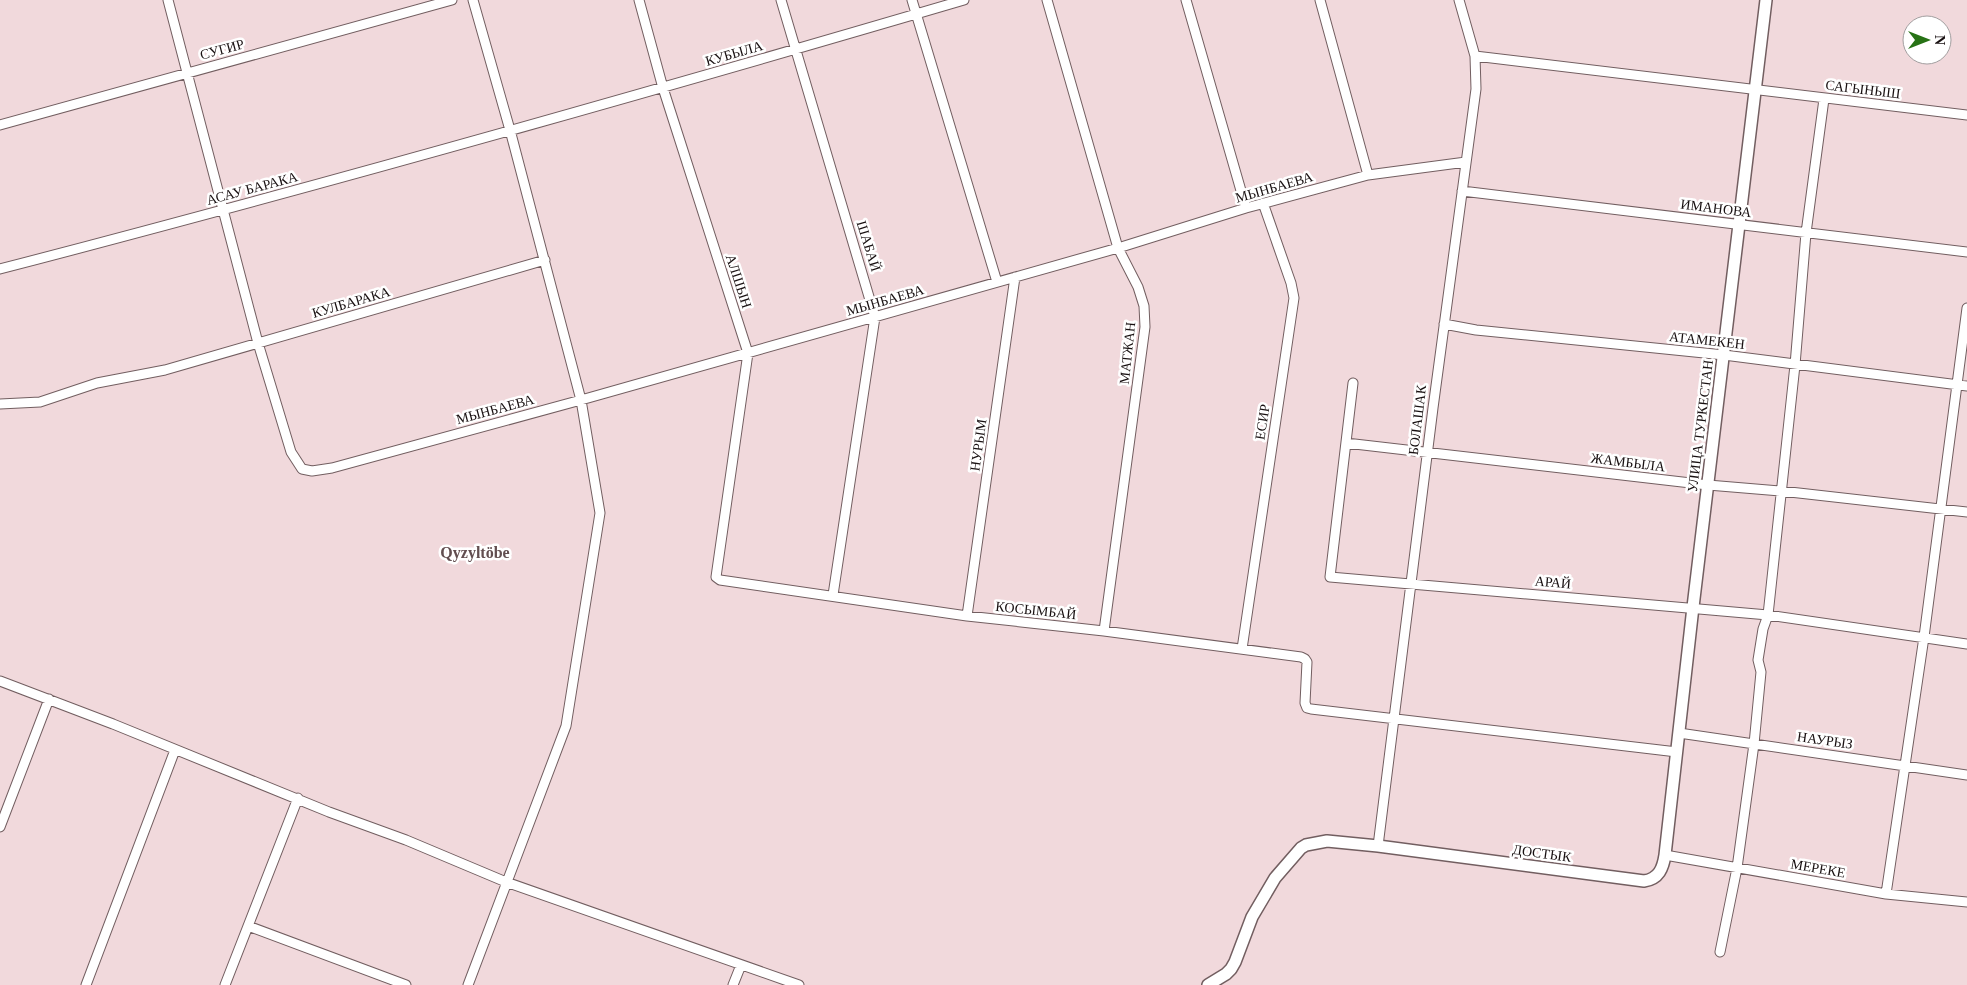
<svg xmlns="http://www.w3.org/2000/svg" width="1967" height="985" font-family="'Times New Roman',serif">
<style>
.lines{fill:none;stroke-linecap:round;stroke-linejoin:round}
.minor-casing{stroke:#725e60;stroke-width:11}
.tertiary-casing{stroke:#725e60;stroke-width:14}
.minor{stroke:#fff;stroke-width:9}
.tertiary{stroke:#fff;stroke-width:11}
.labels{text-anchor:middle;stroke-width:5;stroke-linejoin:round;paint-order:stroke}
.street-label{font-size:14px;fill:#181011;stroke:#fff}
.quarter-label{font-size:16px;font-weight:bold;fill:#624e50;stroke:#fff}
</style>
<rect width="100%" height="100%" fill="#f1d9dc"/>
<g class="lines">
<defs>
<path id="minor" d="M168,0L258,343L291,452L302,469L312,471L332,468L581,400L1118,248L1246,208L1368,175L1466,162
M639,0L663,88L748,353L716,577L720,580L967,616L1104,631L1301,657L1305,659L1307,662L1305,703L1307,708L1311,709L1677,752
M781,0L875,317L833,595
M912,0L997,282
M1047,0L1118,248L1138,287L1144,306L1145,327L1104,631
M1186,0L1246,208
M1320,0L1368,175
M1475,56L1967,115
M0,125L452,0
M1462,191L1967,252
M0,269C323,185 644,94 964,0
M1444,324L1476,330L1724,355L1967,386
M1353,383L1330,577L1768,615L1967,644
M0,404L40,402L97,383L165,370L545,260
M1346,443L1708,485L1781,491L1967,512
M967,616L1015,277
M1242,649L1294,298L1291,283L1263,203
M0,681L113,724L329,812L406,840L506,882L799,985
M1679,733L1967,775
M0,827L49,699
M1378,846L1433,408L1476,89L1475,56L1459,0
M1665,855L1886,894L1967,902
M1886,894L1924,637L1967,308
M248,926L406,985
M1720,952L1737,868L1754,744L1761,672L1758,660L1763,629L1768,615L1795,365L1806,233L1824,99
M86,985L175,750
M225,985L298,798
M468,985L566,726L600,513L581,400L510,130L473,0
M733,985L741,965"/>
<path id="tertiary" d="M1208,985L1226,974L1231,969L1235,962L1252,917L1275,878L1301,848L1306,845L1327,841L1378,846L1644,881C1659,879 1663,868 1665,855L1693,607L1766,0"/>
</defs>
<use href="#minor" class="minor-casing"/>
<use href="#tertiary" class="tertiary-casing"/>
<use href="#minor" class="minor"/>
<use href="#tertiary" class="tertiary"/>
</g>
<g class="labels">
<g class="street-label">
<text transform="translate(222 49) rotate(-15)" y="5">СУГИР</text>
<text transform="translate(734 53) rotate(-16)" y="5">КУБЫЛА</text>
<text transform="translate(1863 89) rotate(7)" y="5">САГЫНЫШ</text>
<text transform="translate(1274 187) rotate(-16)" y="5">МЫНБАЕВА</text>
<text transform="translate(252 188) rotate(-15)" y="5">АСАУ БАРАКА</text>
<text transform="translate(1716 208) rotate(7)" y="5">ИМАНОВА</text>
<text transform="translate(869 246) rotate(73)" y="5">ШАБАЙ</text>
<text transform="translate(739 281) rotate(72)" y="5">АЛШЫН</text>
<text transform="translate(885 300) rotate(-16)" y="5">МЫНБАЕВА</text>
<text transform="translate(351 302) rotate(-16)" y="5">КУЛБАРАКА</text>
<text transform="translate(1707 340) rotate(6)" y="5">АТАМЕКЕН</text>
<text transform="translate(1127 353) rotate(-84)" y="5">МАТЖАН</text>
<text transform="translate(495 409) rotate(-15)" y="5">МЫНБАЕВА</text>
<text transform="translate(1417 420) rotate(-83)" y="5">БОЛАШАК</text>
<text transform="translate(1262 422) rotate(-81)" y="5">ЕСИР</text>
<text transform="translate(1700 426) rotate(-83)" y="5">УЛИЦА ТУРКЕСТАН</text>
<text transform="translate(978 445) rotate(-82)" y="5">НУРЫМ</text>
<text transform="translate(1628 462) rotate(7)" y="5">ЖАМБЫЛА</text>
<text transform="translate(1553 582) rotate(5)" y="5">АРАЙ</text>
<text transform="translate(1036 610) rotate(6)" y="5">КОСЫМБАЙ</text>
<text transform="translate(1825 740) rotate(8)" y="5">НАУРЫЗ</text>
<text transform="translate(1542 853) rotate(8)" y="5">ДОСТЫК</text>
<text transform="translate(1818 868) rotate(10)" y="5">МЕРЕКЕ</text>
</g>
<g class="quarter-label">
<text x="475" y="558">Qyzyltöbe</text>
</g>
</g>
<g transform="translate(1927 40) rotate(90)"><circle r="24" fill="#ffffff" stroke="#a39fa0"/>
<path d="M0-4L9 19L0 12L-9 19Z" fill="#277215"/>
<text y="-8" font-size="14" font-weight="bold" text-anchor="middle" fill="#181011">N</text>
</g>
</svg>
